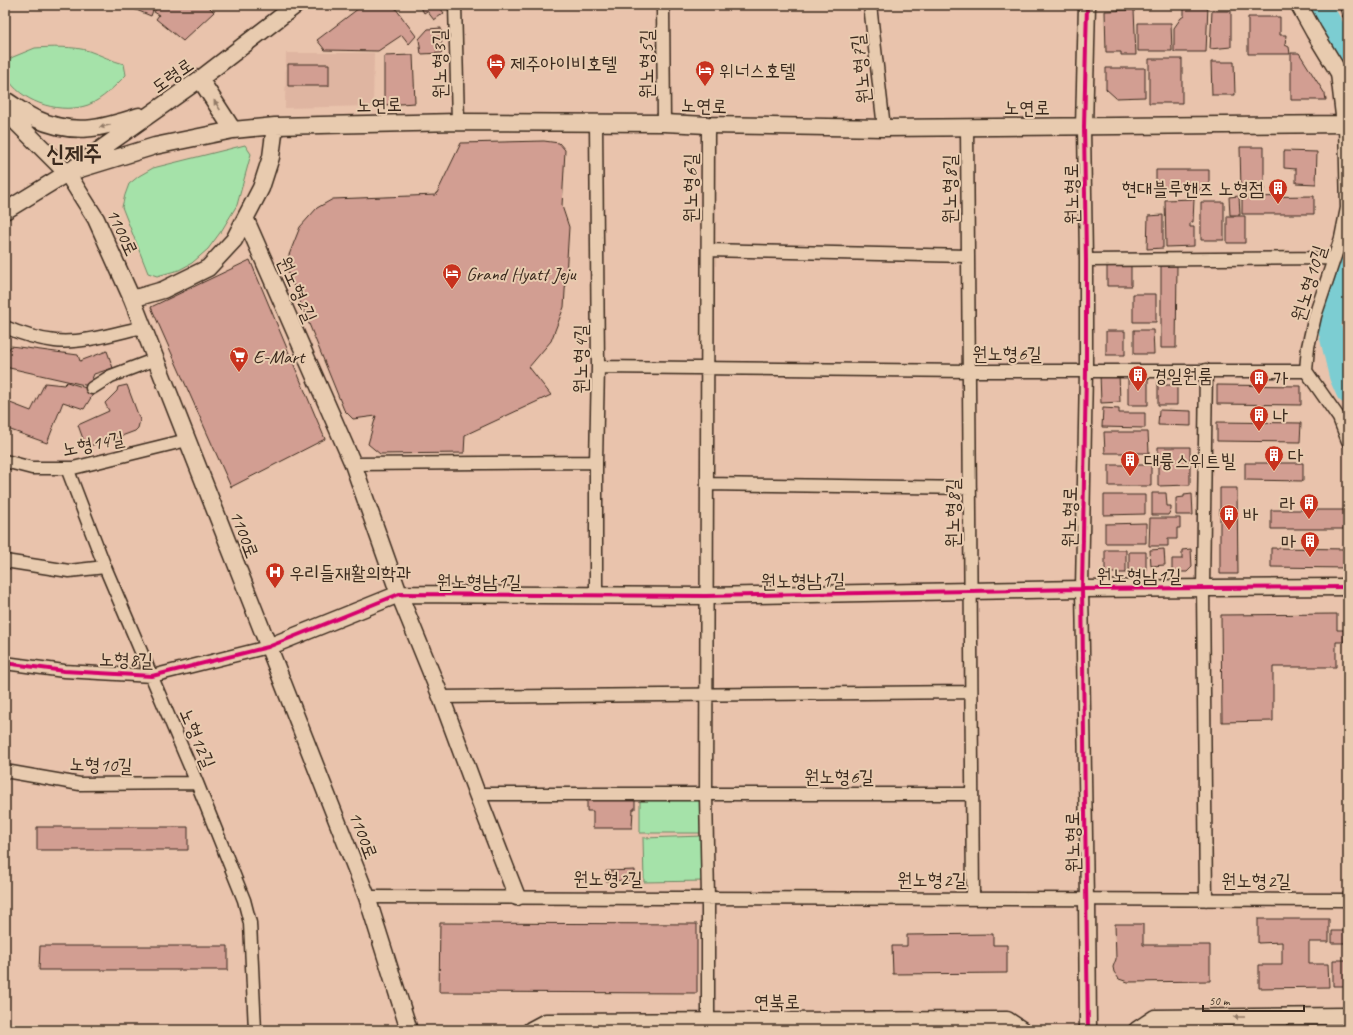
<svg xmlns="http://www.w3.org/2000/svg" width="1353" height="1035" font-family="Caveat,'Poor Story',sans-serif">
<style>
.built{fill:#dfb5a1}
.green{fill:#a5e2a9;stroke:#708664}
.lines{fill:none;stroke-linecap:round;stroke-linejoin:round}
.river{stroke:#7ccdd2;stroke-width:24}
.building{fill:#d29e92;stroke:#3b2a1e}
.street-casing{stroke:#3b2a1e;stroke-width:15}
.secondary-casing{stroke:#3b2a1e;stroke-width:19}
.street{stroke:#e8cbaf;stroke-width:12}
.secondary{stroke:#e8cbaf;stroke-width:16}
.cycleway-casing{stroke:#e8cbaf;stroke-width:6}
.cycleway{stroke:#d6006c;stroke-width:4}
.oneway{fill:#927a66}
.labels{text-anchor:middle;stroke-width:4;stroke-linejoin:round;paint-order:stroke}
.poi-label{font-size:19px;fill:#3b2a1e;stroke:#e8cbaf;text-anchor:start}
.street-label{font-size:19px;fill:#3b2a1e;stroke:#e8cbaf}
.district-label{font-size:23px;font-weight:bold;fill:#3b2a1e;stroke:#e8cbaf}
</style>
<rect width="100%" height="100%" fill="#e9c3ac"/>
<filter id="ink" filterUnits="userSpaceOnUse"><feTurbulence type="fractalNoise" baseFrequency=".025" numOctaves="2"/><feDisplacementMap in="SourceGraphic" scale="8" xChannelSelector="R" yChannelSelector="G"/><feConvolveMatrix kernelMatrix="1 2 1 2 8 2 1 2 1" color-interpolation-filters="sRGB"/></filter>
<g filter="url(#ink)">
<path class="built" d="M286,53H374L373,106L285,108Z"/>
<path class="green" d="M35,48C49,47 75,46 89,51C101,55 112,61 124,64L126,75C115,86 103,99 88,105C62,114 26,104 10,82C9,79 6,77 5,74C4,71 5,65 5,62L13,57Z
M245,145L251,154L237,205L222,230L208,249L192,263L179,270L157,276L148,273L122,207L125,195L129,184L139,176L153,168Z
M640,798H701L702,833H640Z
M703,836L704,881L644,882L643,838Z"/>
<g class="lines">
<path class="river" d="M1319,5L1348,54
M1348,268L1329,325L1341,376L1348,392"/>
</g>
<path class="building" d="M129,5H155L151,16L129,7Z
M159,5H207L214,12L183,41L156,19L159,15L154,12Z
M363,5H393L416,36L409,44L402,35L378,51L325,50L317,40Z
M422,5H438L444,13L434,20L427,11L424,13L420,6Z
M1208,5L1206,52H1174V28L1181,18L1184,16V6Z
M1134,10L1136,55H1121V52H1106L1105,11Z
M1212,11H1231V47L1210,49Z
M1248,17H1280V35H1286L1285,45L1289,47L1290,54H1248Z
M1138,23H1171L1172,51H1138Z
M441,28L442,53L421,54L419,39L428,29Z
M1291,53H1299L1325,94L1326,100H1291Z
M413,55L415,103L384,105V56Z
M1149,59H1182V103H1149Z
M1211,62H1234L1235,95H1212Z
M288,64H329V86H288Z
M1106,68H1145V97L1116,98L1106,89Z
M544,141L559,143L565,150L562,206L569,227L564,307L551,341L529,367L551,395L465,435L464,453L380,454L368,444L376,416L353,419L344,410L288,272L287,260L300,227L317,208L333,199L436,195L461,143Z
M1240,147H1264V190H1241Z
M1284,151L1317,152L1316,184L1296,183V169L1284,168Z
M1156,170H1209V190H1156Z
M1239,196L1240,215H1230L1229,197Z
M1314,196V214H1242V197Z
M1194,199L1193,222H1190V227H1194V246L1166,247L1165,200Z
M1201,202H1224V240H1201Z
M1163,215V248L1147,249L1148,216Z
M1227,216H1245V243H1227Z
M250,260L325,439L231,487L151,307Z
M1107,266H1131V286H1107Z
M1161,266H1177L1176,348H1161Z
M1133,294H1156V322H1133Z
M1134,330H1153L1154,354H1134Z
M1106,331H1125V355H1106Z
M11,346L78,355L80,361L107,351L113,368L94,374L89,386L5,367L7,352Z
M1119,373L1120,402L1101,403L1100,374Z
M1128,378H1148V405H1128Z
M1158,381H1165V385H1177V405H1158Z
M67,382L95,391L84,409L63,402L47,443L5,428V401L31,411L45,383L64,385Z
M127,385L140,420L138,428L135,431L119,437L86,447L78,425L109,411L105,403L117,391L118,387Z
M1217,385L1301,386V405L1217,404Z
M1103,408L1119,409V413H1145V428L1102,427Z
M1159,410L1191,411V426L1158,425Z
M1217,422L1301,423L1300,442L1217,441Z
M1104,432H1148L1149,453H1105Z
M1158,447H1190V485L1158,486Z
M1245,463H1303V481L1245,480Z
M1109,465H1128V468H1133V465H1151V486H1109Z
M1220,488H1237L1238,574H1220Z
M1152,493H1166L1167,506H1171V510L1168,515H1152Z
M1192,494L1193,515H1176V498L1184,497V495Z
M1104,495H1145V514L1104,515Z
M1271,510H1348V529H1271Z
M1150,518H1180V528H1177V539H1168V546H1149Z
M1146,523V543H1105V524Z
M1271,548L1348,549V568L1271,567Z
M1164,549L1165,565L1151,566L1150,550Z
M1191,549L1192,567L1187,572H1172V559H1182V550Z
M1105,550H1126V573H1105Z
M1129,552H1146V573H1129Z
M1337,614V630H1344V642H1336V667H1273V721L1222,722L1221,615Z
M587,797L635,798V809H633L632,828H593V811H587Z
M37,827H188V850H37Z
M635,870V880L606,881V871Z
M1344,915H1348V943H1332V931H1344Z
M1258,919H1329V942H1309V964H1328L1329,987L1259,988V965H1282V942L1258,943Z
M440,923L697,924V993L439,992Z
M1115,924H1143V945H1210V981L1128,982L1119,979L1114,972L1113,967L1116,959Z
M993,934V945H1007V973L893,974L892,946H907V935Z
M40,946H228V970H39Z
M1333,960H1348V986H1333Z"/>
<g class="lines">
<defs>
<path id="street" d="M455,5L458,122
M663,5L664,123
M870,5L884,128
M1346,5L1348,12
M1345,124L1347,208L1341,238L1315,316L1308,347L1306,371L1339,418L1348,441
M1084,127L1086,260V371L1082,589L1087,899
M967,128L973,899
M708,250L968,256
M1086,260L1333,258
M5,327C21,334 38,339 55,341C82,344 116,333 143,327
M598,367L969,371H1306
M1206,370L1203,588L1206,900
M92,388L111,376L156,359
M5,461L32,468H73L187,440
M353,464L596,462
M67,468L105,567L197,783L244,900L250,923L255,1030
M707,484L970,488
M5,561L69,571L105,567
M596,595V462L598,367L596,123
M5,663L64,671L152,676L268,647
M441,697L971,692
M5,771L80,784L197,783
M477,794H972
M367,897L1348,900
M708,1021V898L706,794L708,125"/>
<path id="secondary" d="M1299,5L1314,32L1339,73L1345,124
M200,79L233,130
M5,100C15,106 24,113 34,118C73,136 101,129 139,116
M5,111L67,173L96,219L132,299L367,897L409,1030
M1084,127L1087,5
M67,173L155,146L233,130L275,126L458,122L664,123L708,125L884,128L1348,124
M5,211L67,173L200,79L296,5
M246,220L353,464L399,594L441,697L477,794L517,897
M132,299L163,290L208,268L234,240L261,188L271,157L275,126
M268,647L399,594L706,596L1082,589L1348,587
M1087,899L1088,1030
M531,1030L546,1022L1007,1020L1022,1030
M1137,1030L1155,1018L1348,1016"/>
</defs>
<use href="#street" class="street-casing"/>
<use href="#secondary" class="secondary-casing"/>
<use href="#street" class="street"/>
<use href="#secondary" class="secondary"/>
<defs>
<path id="cycleway" d="M1087,5L1084,127L1086,260V371L1082,589L1088,1030
M5,663L64,671L152,676L268,647L399,594L706,596L1082,589L1348,587"/>
</defs>
<use href="#cycleway" class="cycleway-casing"/>
<use href="#cycleway" class="cycleway"/>
</g>
<defs><path id="oneway-solid" d="M-6-.8H1V-3.2L6.5 0L1 3.2V.8H-6Z"/></defs>
<g class="oneway">
<use href="#oneway-solid" transform="translate(217 105) rotate(-123)"/>
<use href="#oneway-solid" transform="translate(105 126) rotate(167)"/>
<use href="#oneway-solid" transform="translate(1239 1017) rotate(180)"/>
</g>
</g>
<defs>
<symbol id="hotel-pin" viewBox="-11 -11 22 30"><path d="M0 17L-7.5 6A9.5 9.5 0 1 1 7.5 6Z" fill="#c8321e" stroke="#e8cbaf"/><path d="M-6-4.5h1.5V1H6V5H4.5V3h-9V5H-6ZM-4 0a1.8 1.8 0 1 1 3.6 0ZM.5 0V-2.5h3Q6-2.5 6 0Z" fill="#fff"/></symbol>
<symbol id="building-pin" viewBox="-11 -11 22 30"><path d="M0 17L-7.5 6A9.5 9.5 0 1 1 7.5 6Z" fill="#c8321e" stroke="#e8cbaf"/><path d="M-4-6H4V6H1V3H-1V6H-4ZM-2.5-4.3h1.7v1.8h-1.7ZM.8-4.3h1.7v1.8H.8ZM-2.5-1h1.7V.8h-1.7ZM.8-1h1.7V.8H.8Z" fill="#fff"/></symbol>
<symbol id="supermarket-pin" viewBox="-11 -11 22 30"><path d="M0 17L-7.5 6A9.5 9.5 0 1 1 7.5 6Z" fill="#c8321e" stroke="#e8cbaf"/><path d="M-6-5.5h2.5l.6 2H6L4.5 2H-2.5L-4.4-4H-6ZM-1.5 3.2a1.3 1.3 0 1 0 .1 0ZM3 3.2a1.3 1.3 0 1 0 .1 0Z" fill="#fff"/></symbol>
<symbol id="hospital-pin" viewBox="-11 -11 22 30"><path d="M0 17L-7.5 6A9.5 9.5 0 1 1 7.5 6Z" fill="#c8321e" stroke="#e8cbaf"/><path d="M-5-5h3v3.5h4V-5h3V5h-3V1.5h-4V5h-3Z" fill="#fff"/></symbol>
</defs>
<g fill-rule="evenodd">
<use href="#hotel-pin" x="485" y="52" width="22" height="30"/>
<use href="#hotel-pin" x="694" y="59" width="22" height="30"/>
<use href="#building-pin" x="1267" y="177" width="22" height="30"/>
<use href="#hotel-pin" x="441" y="262" width="22" height="30"/>
<use href="#supermarket-pin" x="228" y="345" width="22" height="30"/>
<use href="#building-pin" x="1127" y="364" width="22" height="30"/>
<use href="#building-pin" x="1248" y="367" width="22" height="30"/>
<use href="#building-pin" x="1248" y="404" width="22" height="30"/>
<use href="#building-pin" x="1263" y="444" width="22" height="30"/>
<use href="#building-pin" x="1119" y="449" width="22" height="30"/>
<use href="#building-pin" x="1298" y="492" width="22" height="30"/>
<use href="#building-pin" x="1218" y="503" width="22" height="30"/>
<use href="#building-pin" x="1299" y="530" width="22" height="30"/>
<use href="#hospital-pin" x="264" y="561" width="22" height="30"/>
</g>
<g class="labels">
<g class="poi-label">
<text x="510" y="70">제주아이비호텔</text>
<text x="719" y="77">위너스호텔</text>
<text x="1264" y="195" text-anchor="end">현대블루핸즈 노형점</text>
<text x="466" y="280">Grand Hyatt Jeju</text>
<text x="253" y="363">E-Mart</text>
<text x="1152" y="382">경일원룸</text>
<text x="1273" y="385">가</text>
<text x="1273" y="422">나</text>
<text x="1288" y="462">다</text>
<text x="1144" y="467">대륭스위트빌</text>
<text x="1295" y="510" text-anchor="end">라</text>
<text x="1243" y="521">바</text>
<text x="1296" y="548" text-anchor="end">마</text>
<text x="289" y="579">우리들재활의학과</text>
</g>
<g class="street-label">
<text transform="translate(439 64) rotate(-91)" y="7">원노형3길</text>
<text transform="translate(646 64) rotate(-90)" y="7">원노형5길</text>
<text transform="translate(860 69) rotate(-96)" y="7">원노형7길</text>
<text transform="translate(172 75) rotate(-35)" y="7">도령로</text>
<text transform="translate(379 104) rotate(-1)" y="7">노연로</text>
<text transform="translate(704 105) rotate(2)" y="7">노연로</text>
<text x="1027" y="114">노연로</text>
<text transform="translate(690 188) rotate(-90)" y="7">원노형6길</text>
<text transform="translate(949 189) rotate(-90)" y="7">원노형8길</text>
<text transform="translate(1071 194) rotate(-91)" y="7">원노형로</text>
<text transform="translate(123 232) rotate(65)" y="7">1100로</text>
<text transform="translate(1308 283) rotate(-73)" y="7">원노형10길</text>
<text transform="translate(298 289) rotate(66)" y="7">원노형2길</text>
<text x="1007" y="360">원노형6길</text>
<text transform="translate(580 359) rotate(-90)" y="7">원노형4길</text>
<text transform="translate(93 443) rotate(-11)" y="7">노형14길</text>
<text transform="translate(952 513) rotate(-90)" y="7">원노형8길</text>
<text transform="translate(1069 517) rotate(-89)" y="7">원노형로</text>
<text transform="translate(245 534) rotate(69)" y="7">1100로</text>
<text x="1139" y="582">원노형남1길</text>
<text transform="translate(803 580) rotate(-1)" y="7">원노형남1길</text>
<text x="479" y="588">원노형남1길</text>
<text transform="translate(126 659) rotate(1)" y="7">노형8길</text>
<text transform="translate(198 738) rotate(67)" y="7">노형12길</text>
<text transform="translate(101 764) rotate(2)" y="7">노형10길</text>
<text x="839" y="783">원노형6길</text>
<text transform="translate(364 835) rotate(69)" y="7">1100로</text>
<text transform="translate(1072 842) rotate(-91)" y="7">원노형로</text>
<text x="608" y="885">원노형2길</text>
<text x="932" y="886">원노형2길</text>
<text x="1256" y="887">원노형2길</text>
<text x="777" y="1008">연북로</text>
</g>
<g class="district-label">
<text x="74" y="161">신제주</text>
</g>
</g>
<rect width="1353" height="1035" fill="none" stroke="#e8cbaf" stroke-width="20"/>
<rect x="10" y="10" width="1333" height="1015" fill="none" stroke="#3b2a1e" stroke-width="1.5" filter="url(#ink)"/>
<path d="M1203 1005v6h101v-6" fill="none" stroke="#3b2a1e" stroke-width="2"/>
<text x="1209" y="1005" font-size="12" fill="#3b2a1e" stroke="#e8cbaf" stroke-width="3" paint-order="stroke">50 m</text>
</svg>
